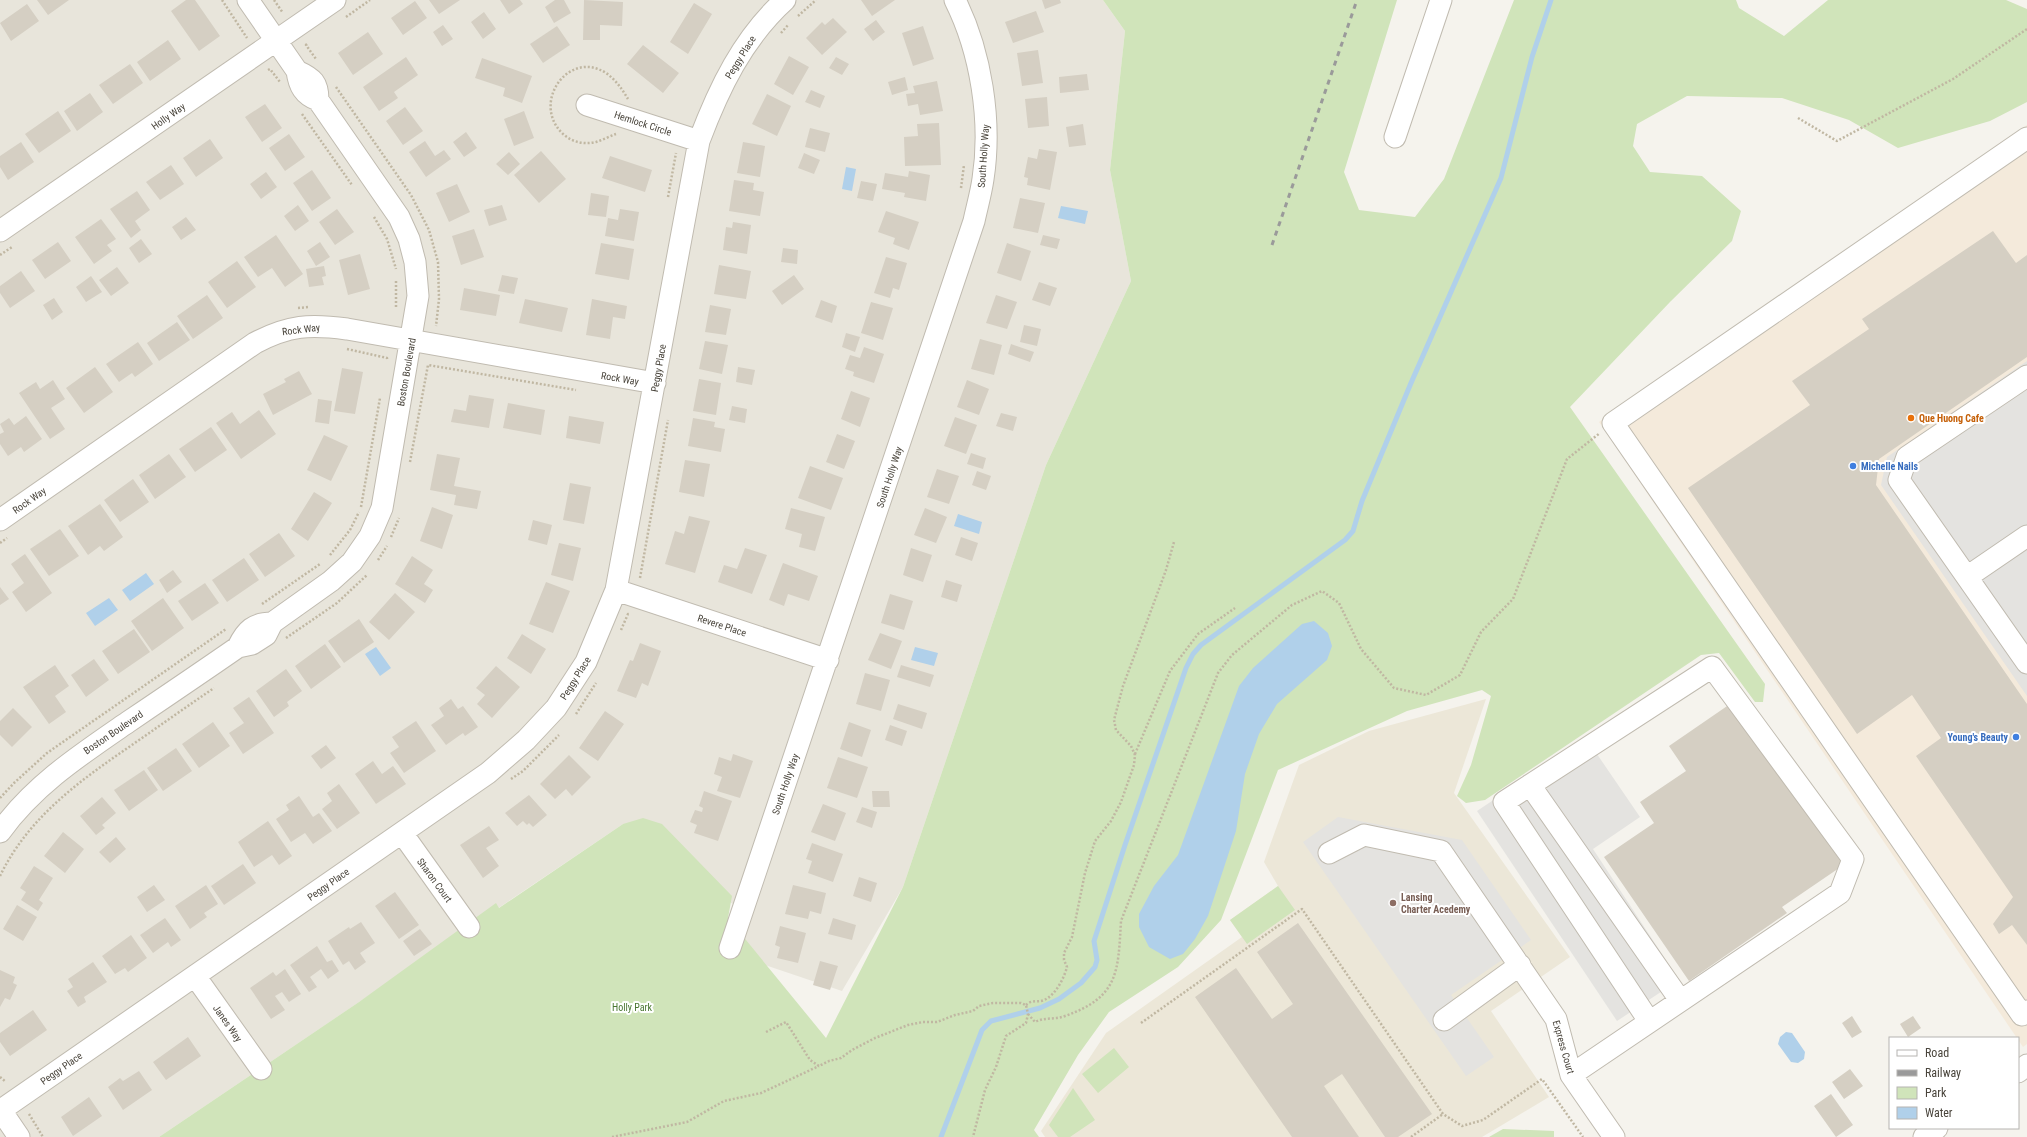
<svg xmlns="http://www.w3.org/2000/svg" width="2027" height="1137" font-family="'Roboto Condensed',sans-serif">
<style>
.residential{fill:#e8e5db}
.commercial{fill:#f4eadb}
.education{fill:#ece7d8}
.green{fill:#d0e4ba}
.parking{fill:#e4e3e0}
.water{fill:#b0d0ea}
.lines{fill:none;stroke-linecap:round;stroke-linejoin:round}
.stream{stroke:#b0d0ea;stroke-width:5}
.building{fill:#d5cfc3}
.minor-casing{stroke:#c0bbb0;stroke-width:23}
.path{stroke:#c0b7a2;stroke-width:2.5;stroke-dasharray:2 2;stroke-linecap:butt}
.minor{stroke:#fff;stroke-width:21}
.rail{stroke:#9a9a9a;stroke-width:3;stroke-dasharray:5 5;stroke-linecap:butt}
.food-dot{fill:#e8710a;stroke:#fff;stroke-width:1.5}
.shop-dot{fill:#3f7fe0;stroke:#fff;stroke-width:1.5}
.education-dot{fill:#8d6e63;stroke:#fff;stroke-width:1.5}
.labels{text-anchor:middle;stroke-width:4;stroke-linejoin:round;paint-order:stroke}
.street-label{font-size:10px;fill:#49443b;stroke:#fff}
.food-label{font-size:10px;font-weight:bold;fill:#c56008;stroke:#fff;text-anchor:start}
.shop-label{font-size:10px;font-weight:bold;fill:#366cbe;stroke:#fff;text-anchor:start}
.education-label{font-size:10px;font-weight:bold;fill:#785e54;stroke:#fff;text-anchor:start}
.park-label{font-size:10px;fill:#497632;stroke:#fff}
</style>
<rect width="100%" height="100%" fill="#f5f3ed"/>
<path class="residential" d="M0,0H1103L1125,31L1110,170L1131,281L1046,465L903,887L842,991L718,949L733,904L710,890L623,824L159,1137H0Z"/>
<path class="commercial" d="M2027,125V1044L2023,1047L1599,422Z"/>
<path class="education" d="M1486,699L1454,793L1570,957L1491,1011L1549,1097L1482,1137H1045L1041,1131L1106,1033L1242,937L1230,920L1278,886L1264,862L1299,765L1369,731Z"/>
<path class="green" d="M1103,0H1397L1344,172L1359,210L1415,217L1444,179L1514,0H1736L1739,8L1784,36L1828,0H2006L2027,9V102L1990,121L1898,148L1849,120L1782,98L1687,96L1637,124L1633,146L1650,172L1702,176L1741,211L1732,241L1670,302L1570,407L1765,684L1763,702H1755L1719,653L1701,655L1485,800L1466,803L1457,796L1471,765L1491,696L1482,690L1407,711L1278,770L1221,920L1178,967L1109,1012L1078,1055L1034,1130L1039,1137H159L359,1002L496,903L499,908L623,824L643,818L662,824L732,896L728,918L826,1038L903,887L1046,465L1131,281L1110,170L1125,31Z
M1278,886L1295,910L1247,944L1230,920Z
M1114,1048L1129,1067L1098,1093L1082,1074Z
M1073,1088L1095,1120L1070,1137H1058L1049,1125Z
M1503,1129L1554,1131V1137H1489Z"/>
<path class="parking" d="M2027,361V696L1881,485L1887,457Z
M1586,738L1640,817L1593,849L1679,980L1617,1021L1477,811Z
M1338,817L1462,840L1531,940L1451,995L1494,1057L1466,1076L1303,842Z"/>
<path class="water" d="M846,167L856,169L852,191L842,189Z
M1061,206L1088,211L1085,224L1058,218Z
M958,514L982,522L979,534L954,526Z
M146,573L154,584L130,601L122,590Z
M109,598L118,610L95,626L86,613Z
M1314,621L1328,633L1332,646L1327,660L1277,704L1259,734L1245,774L1236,831L1208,916L1195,939L1183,954L1170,959L1149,947L1139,927V914L1154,886L1178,855L1239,686L1253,668L1302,624Z
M376,647L391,668L380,676L365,654Z
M915,647L938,653L934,666L911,660Z
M1786,1032L1792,1033L1805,1052L1804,1059L1798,1063L1791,1062L1778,1044L1780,1037Z"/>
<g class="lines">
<path class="stream" d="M941,1137L982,1030L991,1021L1040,1008L1059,999L1081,983L1095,967L1097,960L1094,941L1125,845L1186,668L1193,654L1201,645L1345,540L1353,531L1362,501L1411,383L1501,178L1532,57L1551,0"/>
</g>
<path class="building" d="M37,0H69L48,15Z
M186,0H195L220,36L199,51L171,11Z
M429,0H460L439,14Z
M500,0H520L523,4L509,14Z
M555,0H564L571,13L554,23L545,7Z
M584,0L623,2L622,26L600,25V40H583Z
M861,0H895L872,16Z
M1042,0H1060L1061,3L1045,9Z
M415,1L427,18L403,35L391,18Z
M694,3L712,14L688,54L670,42Z
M27,4L39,21L11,41L0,23Z
M1036,11L1044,32L1013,43L1005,22Z
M484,12L496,29L483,39L471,22Z
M833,18L847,32L822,55L806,38L822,22L825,25Z
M876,20L885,32L873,41L864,29Z
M443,25L453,39L442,46L433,32Z
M557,26L570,45L543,63L530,44Z
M923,26L934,59L913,66L902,33Z
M368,32L383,54L353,75L338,53Z
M168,40L181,59L150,81L137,62Z
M643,45L679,73L663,93L627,64Z
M1038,50L1043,83L1022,86L1017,53Z
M789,56L809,67L793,95L774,84Z
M406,57L418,75L394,92L398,98L379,111L363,87Z
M836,57L849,64L842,75L829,68Z
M482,58L532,76L522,103L503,96L505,88L475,78Z
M130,64L143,83L113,104L99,85Z
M1087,74L1089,90L1060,93L1059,77Z
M905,77L908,90L892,95L888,82Z
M937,81L943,111L920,115L918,104L908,106L906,94L915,93L913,86Z
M811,90L825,96L820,108L805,102Z
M90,93L103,112L77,131L64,111Z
M767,94L791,106L777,136L752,124Z
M1047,97L1049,126L1028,128L1025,99Z
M265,104L282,128L262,142L245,117Z
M405,107L423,131L403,145L386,121Z
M58,111L71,131L39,153L25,134Z
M524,111L534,138L514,146L504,119Z
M939,123L941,165L905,166L904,137L918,136L917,124Z
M1083,124L1086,145L1069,147L1066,127Z
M810,128L830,133L825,152L805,147Z
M466,132L477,148L464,157L453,142Z
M289,134L305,157L285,171L269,148Z
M210,139L223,158L196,177L183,158Z
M425,141L435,156L444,150L451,159L426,177L409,152Z
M21,142L34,162L8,180L0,167V156Z
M743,142L765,146L760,177L737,173Z
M1039,149L1057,152L1050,190L1027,185L1028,178L1024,177L1028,157L1037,159Z
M541,151L566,179L539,203L514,175Z
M509,152L520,164L508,175L496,164Z
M804,153L820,160L814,174L798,168Z
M610,156L652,170L645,192L602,178Z
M171,165L184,184L160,200L146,182Z
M312,170L331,198L312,211L293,183Z
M909,171L930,175L926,201L904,197L905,193L882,189L885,173L908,177Z
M266,172L277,187L261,199L250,184Z
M734,180L754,183L753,190L764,192L760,216L729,211Z
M861,181L877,184L873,201L857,198Z
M457,184L470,212L449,222L436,193Z
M137,191L150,210L135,221L141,230L131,238L110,209Z
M591,193L609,196L606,217L588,215Z
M1020,198L1045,203L1038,233L1013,228Z
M298,205L309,221L295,231L284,216Z
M502,205L507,220L489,226L484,210Z
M337,209L354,232L335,245L319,222Z
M620,209L639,212L634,241L605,236L608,218L618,220Z
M886,211L919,222L909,250L893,244L895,238L878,232Z
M186,217L196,230L181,240L172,227Z
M101,219L116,239L107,245L112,251L94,264L75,237Z
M733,222L751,225L747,254L723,250L726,227L732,228Z
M474,229L484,257L461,265L452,236Z
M1993,231L2016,263L2027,255V357L1879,459L1876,485L2027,704V945L2012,925L1999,934L1993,924L2013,897L1916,756L1941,738L1912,695L1857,734L1688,488L1810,405L1792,381L1869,329L1862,319Z
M276,235L303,274L285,287L272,268L258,277L244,257Z
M1043,235L1060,239L1057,249L1040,245Z
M141,239L152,254L139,263L129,248Z
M58,242L71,261L45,279L32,260Z
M320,242L330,257L316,266L307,251Z
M601,243L634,249L629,280L595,274Z
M1007,243L1031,251L1021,281L997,273Z
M783,248L798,250L797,264L781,262Z
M360,254L370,289L348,295L339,260Z
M886,257L907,263L899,290L893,288L890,298L874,293Z
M237,261L256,287L227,308L208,282Z
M719,265L751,271L746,299L714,294Z
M324,266L326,276L322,277L324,285L309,287L306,269Z
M117,267L129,283L111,296L99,280Z
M21,271L35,291L10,308L0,293V286Z
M502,275L518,278L514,294L498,291Z
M794,275L804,289L782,305L772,291Z
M91,276L102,292L86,302L76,287Z
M1039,282L1057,288L1050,306L1032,300Z
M464,288L500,295L496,316L460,310Z
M207,295L223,318L193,339L177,316Z
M996,295L1017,302L1007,329L986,323Z
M54,298L63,312L52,320L43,305Z
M525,299L568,308L562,332L519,323Z
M592,299L627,306L625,319L613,317L610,339L586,335Z
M821,300L837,306L832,323L815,317Z
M871,302L893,308L883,340L861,333Z
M710,305L731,309L726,335L705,332Z
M177,322L190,340L159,361L147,343Z
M1024,325L1041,329L1037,346L1020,342Z
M846,333L860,337L855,352L842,347Z
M980,339L1002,345L994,375L971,369Z
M705,341L728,345L722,374L699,369Z
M138,342L153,364L135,377L132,373L119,382L106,364Z
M1011,344L1034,352L1030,362L1008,354Z
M864,347L884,354L874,383L853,376L854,372L845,369L850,355L860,358Z
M95,367L113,392L84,413L66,388Z
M738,367L755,370L752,385L736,382Z
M342,368L363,372L355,414L334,411Z
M299,371L312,394L273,415L263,394L286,382L284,379Z
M699,379L721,383L716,415L693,411Z
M53,380L65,399L51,408L65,429L50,439L19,393L36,382L40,389Z
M967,380L989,389L979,415L957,407Z
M851,391L870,398L860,427L841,419Z
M469,395L494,399L489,428L451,422L454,409L466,411Z
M318,399L332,401L329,424L315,422Z
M508,403L545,410L541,435L503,428Z
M732,406L747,409L745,423L729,420Z
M259,410L276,434L241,459L216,423L232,412L240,424Z
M1001,413L1017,417L1013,431L996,426Z
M26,416L42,439L24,452L21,447L8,456L0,444V434L4,432L0,424L9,418L14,425Z
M569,416L604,422L600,444L566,438Z
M955,417L977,425L966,454L944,446Z
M693,418L715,422L714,427L725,429L721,452L688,446Z
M211,427L227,450L195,472L179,449Z
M837,434L855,441L844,469L826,462Z
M324,435L348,446L331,481L307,470Z
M971,453L986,458L983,469L967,464Z
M169,454L186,477L155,499L139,475Z
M437,454L460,458L454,486L481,491L477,509L454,505L456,495L430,490Z
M685,460L710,464L704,497L679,492Z
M810,466L843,478L831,510L798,498Z
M937,469L959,476L949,504L927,497Z
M977,471L991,476L986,490L972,485Z
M133,479L149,502L120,522L104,500Z
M570,483L591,487L584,524L563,520Z
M314,492L332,503L308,541L291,529Z
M100,504L123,537L104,551L100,546L88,555L68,526Z
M432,507L453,515L442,549L420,541Z
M791,508L825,517L815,551L799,547L802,534L785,529Z
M925,508L947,517L936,543L914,535Z
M689,516L710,521L695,573L665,564L675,531L684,534Z
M533,520L552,525L547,545L528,540Z
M60,529L79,556L49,576L30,549Z
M279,533L295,556L265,577L249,554Z
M961,537L978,543L972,561L955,555Z
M559,543L581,548L573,581L551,575Z
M745,548L767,555L752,594L718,582L724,565L737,569Z
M911,548L932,555L923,582L903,575Z
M25,554L52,593L26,612L12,592L24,583L11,564Z
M412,556L433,570L424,584L433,590L425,603L395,584Z
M244,558L259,580L227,602L212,580Z
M783,563L818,576L809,601L788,594L784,606L769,600Z
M173,570L182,582L167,593L159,580Z
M946,580L962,585L957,602L941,597Z
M546,582L570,591L553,633L529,624Z
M205,583L219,603L192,621L178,601Z
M0,587L9,599L0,605Z
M395,593L415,612L389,640L369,622Z
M890,594L913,601L904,630L881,623Z
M163,598L184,628L152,651L131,621Z
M359,619L374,642L344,663L328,641Z
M134,629L150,652L118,674L102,651Z
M880,633L902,641L891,669L868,660Z
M522,634L546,649L531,674L507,658Z
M640,643L661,651L648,686L642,683L636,698L617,691L630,660L633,661Z
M325,644L341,667L311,689L295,666Z
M94,659L109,680L86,697L71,675Z
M55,665L69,686L55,696L66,712L49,724L23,687Z
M901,665L934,675L930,687L897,677Z
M496,666L520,687L492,718L477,704L485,695L476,688Z
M286,669L302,691L287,702L289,706L274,717L256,691Z
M865,673L890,680L881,711L856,704Z
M249,697L274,733L243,754L229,733L244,723L233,708Z
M451,699L458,709L463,706L478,727L465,736L463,733L446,745L431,725L444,716L439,708Z
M1733,702L1845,864L1782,907L1787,913L1689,981L1604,857L1654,823L1640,802L1686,771L1669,746Z
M898,704L927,713L922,729L893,719Z
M13,708L32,727L12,747L0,735V721Z
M605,711L624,724L598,761L579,748Z
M416,721L436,751L404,773L390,753L399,747L392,737Z
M213,722L230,746L199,768L182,744Z
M849,722L871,730L862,757L840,749Z
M890,725L907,731L902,746L885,740Z
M326,745L336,758L321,769L311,756Z
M176,748L192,771L163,791L147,768Z
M733,754L753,761L740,798L717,791L722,777L714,774L719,757L731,761Z
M569,755L591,777L572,796L566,789L555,799L540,784Z
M838,757L868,767L857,798L827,788Z
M373,761L382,774L393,766L406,784L376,804L355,774Z
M144,770L158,790L129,811L114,790Z
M339,784L360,813L337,829L322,809L332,801L327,793Z
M704,791L732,801L718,841L694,833L697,825L690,822L695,810L702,812L703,808L699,806Z
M872,791H889L890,807H873Z
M529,795L547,815L533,827L529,823L527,825L523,821L517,826L505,813Z
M299,796L313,817L319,813L332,831L313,844L305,833L291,842L276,819L289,810L286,805Z
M102,797L116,813L102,825L105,828L96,835L80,816Z
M823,804L846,813L835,841L811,832Z
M862,807L877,812L872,828L856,822Z
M268,821L292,856L279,865L272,855L254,867L238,842Z
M489,826L499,840L486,848L499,866L483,878L460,845Z
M63,832L84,849L65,873L44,856Z
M116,837L126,849L110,863L99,852Z
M812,843L843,854L833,882L808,873L812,861L806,859Z
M243,864L256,883L224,905L211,886Z
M34,866L53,878L39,900L43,903L38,911L21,900L26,892L20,888Z
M859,877L877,883L871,902L853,896Z
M154,885L165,900L147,912L137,897Z
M206,885L218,904L204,913L207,917L190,929L175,906Z
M793,885L826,893L821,914L810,911L808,919L785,914Z
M395,892L419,925L399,939L375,906Z
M17,905L37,917L23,941L3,929Z
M165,918L181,940L171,947L168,942L153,953L140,935Z
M833,918L856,925L852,940L828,934Z
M361,922L375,943L360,953L366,962L355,970L349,961L343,965L328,941L349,927L350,929Z
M1298,923L1432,1114L1398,1137H1385L1342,1074L1324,1086L1359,1137H1292L1195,997L1236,968L1272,1019L1293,1004L1257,952Z
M780,926L806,933L798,963L777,958L780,947L775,945Z
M420,929L432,944L414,956L403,941Z
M131,935L147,958L128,972L125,968L115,974L102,956Z
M317,946L327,962L332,960L339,971L328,979L321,969L310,977L317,987L309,992L290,965Z
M820,961L838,966L830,990L813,985Z
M93,962L107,982L84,997L86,1002L78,1007L67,991L73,987L68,979Z
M285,969L301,994L289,1002L282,992L275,996L285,1010L271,1019L250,988L273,972L276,976Z
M0,970L15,977L13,983L17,985L10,1000L5,998L0,1007Z
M33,1010L47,1030L10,1056L0,1042V1033Z
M1852,1016L1862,1032L1852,1038L1842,1023Z
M1913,1016L1921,1028L1908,1037L1900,1024Z
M188,1037L201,1056L166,1080L153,1062Z
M1850,1069L1863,1086L1844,1099L1832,1082Z
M139,1071L152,1090L123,1110L108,1087L120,1078L123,1081Z
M1831,1094L1853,1125L1836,1137L1814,1106Z
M89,1097L102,1116L73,1136L61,1117Z"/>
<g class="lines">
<defs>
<path id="minor" d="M248,0L297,71C299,86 304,95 318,100C318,83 313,78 297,71
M587,105L699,141
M1395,137L1441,0
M2027,138L1613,423L2022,1015L2027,1011
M0,231L335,0
M2027,376L1907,457L1899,480L2027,663
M0,520L255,343C289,325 310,324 347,329L655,383
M1967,577L2027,536
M616,590L828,660
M272,623C254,623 246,630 238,647L252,644L266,635L272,623L331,581L352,562L370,536L382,508L418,296L415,262L409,239L399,217L318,100
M1530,785L1680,1000
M0,832C34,785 80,755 128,722C165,697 202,672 238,647
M402,833L469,927
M1329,853L1364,835L1441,851L1556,1019L1571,1075L1614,1137
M730,948L974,221C977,207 981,193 983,179C992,121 981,52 955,0
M195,976L261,1069
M1444,1020L1520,965
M2018,1072L2027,1065
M1571,1075L1840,893L1853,859L1712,667L1504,802L1649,1021
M0,1109L19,1137
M1,1110L488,773L526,740L556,708L586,662L616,590L699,141C719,88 743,38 785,0
M1924,1137L1937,1128"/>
</defs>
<use href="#minor" class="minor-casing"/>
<path class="path" d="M222,0L247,38
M274,0L283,13
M798,16L816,0
M346,17L370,0
M781,33L788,25
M307,44L306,45L316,59
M268,70L270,69L280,82
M336,87L411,195L429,230L438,262L439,299L436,326
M302,114L352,185
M1798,118L1837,141L1953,79L2027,29
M616,134C610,136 603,140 596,142C584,145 571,142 562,133C531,102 569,49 606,73C616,80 622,89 628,99
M961,188L964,165
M668,197L676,153
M374,217L387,239L396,269
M0,255L12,247
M396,307V280
M298,308L309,307
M347,349L387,358V359
M410,462L428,365L576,390
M361,507L380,398
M391,537L399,518
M0,543L7,538
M330,555L350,530L359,512
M378,560L387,546
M640,578L668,420
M262,604L320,564
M621,630L628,614L630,615
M286,638L337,603L367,575
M576,714L596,683
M1135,754L1170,671L1198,634L1235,608
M511,779L523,771L559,735
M0,798L14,783L47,753L226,629
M0,876C28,818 78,782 129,747C158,727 186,707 214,688
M1026,1005C1032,999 1038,1003 1044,1000C1056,995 1064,978 1067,967L1064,960V953L1072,937L1085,873L1095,841L1111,821L1121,802L1134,765L1135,755L1131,746L1116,730L1114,720L1123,686L1166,570L1174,542
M1028,1014L1035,1022C1044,1017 1055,1020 1065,1016C1119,997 1118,972 1121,921L1218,673L1232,655L1292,605L1322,591L1339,603L1361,649L1394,688L1426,695L1460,675L1481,632L1513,599L1567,459L1600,433
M1141,1023L1302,909L1443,1114L1462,1126L1483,1120L1542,1079L1583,1137
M766,1032L786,1022L810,1060L819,1066L829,1061L841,1058L852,1050L875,1038L908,1025L923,1022H937L955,1015L973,1011L979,1006L993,1003H1021L1026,1005L1028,1014L1026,1023L1006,1036L996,1067L985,1090L973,1137
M0,1077L6,1082
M29,1114L43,1137
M612,1137L687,1122L724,1101L761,1093L819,1066
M1411,1137L1443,1114"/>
<use href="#minor" class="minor"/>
<path class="rail" d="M1272,245L1357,0"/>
</g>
<circle class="food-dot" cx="1911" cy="418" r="4"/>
<g class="shop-dot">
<circle cx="1853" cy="466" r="4"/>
<circle cx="2016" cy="737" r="4"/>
</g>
<circle class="education-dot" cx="1393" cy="903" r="4"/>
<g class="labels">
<g class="street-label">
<text transform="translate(740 57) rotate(-58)" y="4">Peggy Place</text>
<text transform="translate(168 116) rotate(-35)" y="4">Holly Way</text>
<text transform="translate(643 123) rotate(18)" y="4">Hemlock Circle</text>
<text transform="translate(983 156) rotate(-86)" y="4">South Holly Way</text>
<text transform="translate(301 329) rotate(-7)" y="4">Rock Way</text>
<text transform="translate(658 368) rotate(-80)" y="4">Peggy Place</text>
<text transform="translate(406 372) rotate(-80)" y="4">Boston Boulevard</text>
<text transform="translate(620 378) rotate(10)" y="4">Rock Way</text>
<text transform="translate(889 477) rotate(-72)" y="4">South Holly Way</text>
<text transform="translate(29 500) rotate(-35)" y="4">Rock Way</text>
<text transform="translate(722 625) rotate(18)" y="4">Revere Place</text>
<text transform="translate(575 678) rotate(-58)" y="4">Peggy Place</text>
<text transform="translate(113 732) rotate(-34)" y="4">Boston Boulevard</text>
<text transform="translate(785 784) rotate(-71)" y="4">South Holly Way</text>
<text transform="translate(435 880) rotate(54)" y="4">Sharon Court</text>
<text transform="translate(328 884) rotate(-35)" y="4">Peggy Place</text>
<text transform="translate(228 1023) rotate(55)" y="4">Janes Way</text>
<text transform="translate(1564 1047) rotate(74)" y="4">Express Court</text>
<text transform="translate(61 1068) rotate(-35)" y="4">Peggy Place</text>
</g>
<g class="food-label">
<text x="1919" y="422">Que Huong Cafe</text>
</g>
<g class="shop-label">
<text x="1861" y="470">Michelle Nails</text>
<text x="2008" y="741" text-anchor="end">Young's Beauty</text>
</g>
<g class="education-label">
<text x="1401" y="901">Lansing<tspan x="1401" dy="12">Charter Acedemy</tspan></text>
</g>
<g class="park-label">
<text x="632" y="1011">Holly Park</text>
</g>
</g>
<rect x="1889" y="1037" width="130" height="92" fill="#ffffff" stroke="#b6b4b1"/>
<rect x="1897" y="1050" width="20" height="6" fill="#ffffff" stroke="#b6b4b1"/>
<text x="1925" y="1057" font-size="12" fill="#49443b">Road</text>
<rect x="1897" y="1070" width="20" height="6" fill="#9a9a9a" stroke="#b6b4b1"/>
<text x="1925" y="1077" font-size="12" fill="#49443b">Railway</text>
<rect x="1897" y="1087" width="20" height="12" fill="#d0e4ba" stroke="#b6b4b1"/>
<text x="1925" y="1097" font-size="12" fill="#49443b">Park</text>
<rect x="1897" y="1107" width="20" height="12" fill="#b0d0ea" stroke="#b6b4b1"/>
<text x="1925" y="1117" font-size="12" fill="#49443b">Water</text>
</svg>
